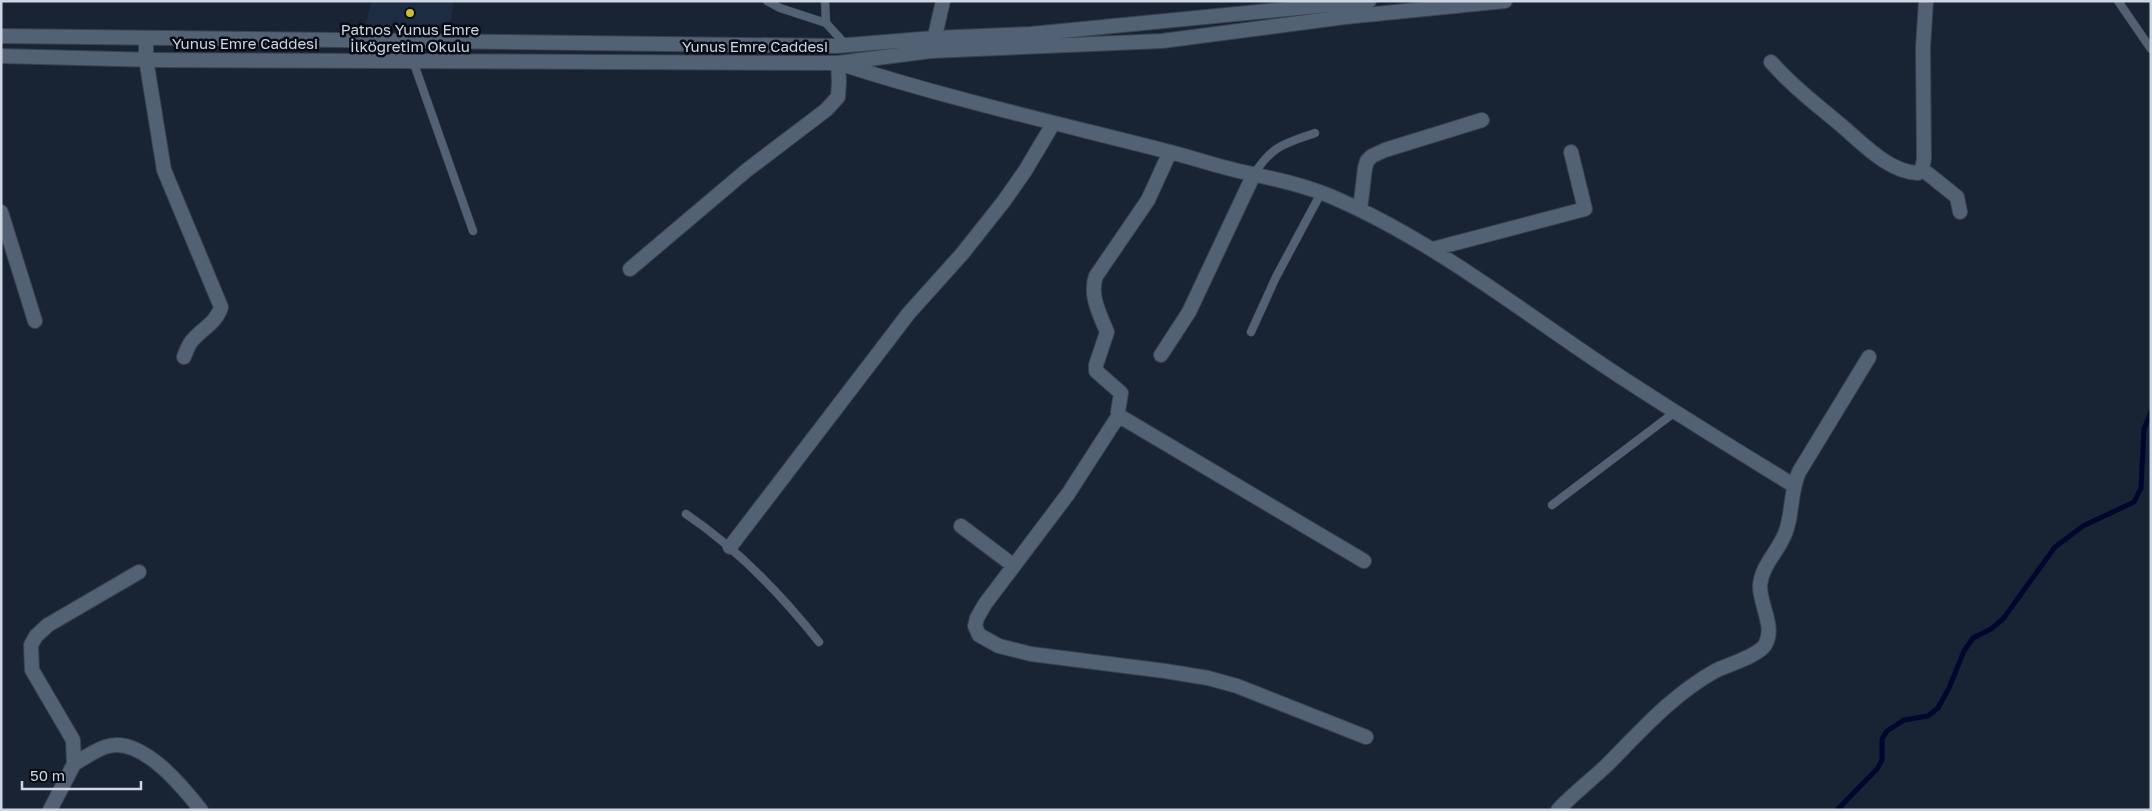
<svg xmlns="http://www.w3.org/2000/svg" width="2152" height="811" font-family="'Golos Text',sans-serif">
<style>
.built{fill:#1d2c42}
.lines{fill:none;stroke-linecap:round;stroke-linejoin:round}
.stream{stroke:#00072e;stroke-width:5}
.service-casing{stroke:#39414f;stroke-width:9}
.minor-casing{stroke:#39414f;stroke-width:16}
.tertiary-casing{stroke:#39414f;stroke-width:16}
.service{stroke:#536175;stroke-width:8}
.minor{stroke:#536175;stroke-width:14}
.tertiary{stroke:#536175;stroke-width:14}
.poi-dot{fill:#ccb938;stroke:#080c14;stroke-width:2}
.labels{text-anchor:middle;stroke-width:5;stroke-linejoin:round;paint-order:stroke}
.poi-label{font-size:15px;fill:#ced6e2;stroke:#080c14}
.street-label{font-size:15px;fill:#ced6e2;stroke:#080c14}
</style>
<rect width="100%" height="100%" fill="#182334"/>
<path class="built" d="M371,1H454L450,24L365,28Z"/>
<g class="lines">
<path class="stream" d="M1837,810L1877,769L1882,760V739L1887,731L1904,720L1928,716L1938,708L1949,688L1964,651L1973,638L1991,629L2003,619L2055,547L2083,526L2134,502L2141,488L2144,429L2151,412"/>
<defs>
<path id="service" d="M767,1L780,8L826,23L846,45
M825,1L826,23
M2118,1L2151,49
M413,61L473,231
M1254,174C1273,145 1284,144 1315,133
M1251,332L1276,277L1321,193
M1552,505L1675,412
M686,514C738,549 780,593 819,642"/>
<path id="minor" d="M146,38V59L164,170L221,307C216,324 201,329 191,342C188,346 186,352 184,357
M932,49L943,1
M1771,62C1792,86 1817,105 1842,126C1863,144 1889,172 1918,173L1922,169L1924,159L1923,48L1926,1
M1170,152L1148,200L1096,276C1089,295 1100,315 1107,332L1096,365V371L1121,393L1118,412L1121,417L1364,561
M1922,169L1957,197L1960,212
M1360,210L1365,168L1367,161L1372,156L1385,150L1482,120
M1,212L35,321
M1433,249L1585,209L1571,152
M630,269L747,170L826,110L838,97L839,82L838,63C946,98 1056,123 1166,151C1187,156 1207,163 1227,168C1262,177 1296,182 1330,196C1424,236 1507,300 1591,357C1657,402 1725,443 1793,485
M1161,355L1189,312L1254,174
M1119,415L1068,494L985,604L977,618L975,626L979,635L999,646L1031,654L1165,671L1208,678L1237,686L1366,737
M961,526L1014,566
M730,547L909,313L962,254L1004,201L1025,171L1053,124
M74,764C84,758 94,751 105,747C140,734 182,786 201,810
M50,810L74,764L73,740L32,670L31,645L36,636L48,625L139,572
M1558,810C1573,794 1590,781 1606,766C1640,732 1672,695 1715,671C1727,665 1758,656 1765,645C1776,627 1759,604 1760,585C1762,564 1780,550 1786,531C1793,511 1790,492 1799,472L1869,357"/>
<path id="tertiary" d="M1,36L836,46L934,38L1031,34L1369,1
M1,56L156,60L838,63L931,51L1162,41L1345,17L1505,1"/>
</defs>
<use href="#service" class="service-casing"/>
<use href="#minor" class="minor-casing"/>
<use href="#tertiary" class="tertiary-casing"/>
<use href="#service" class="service"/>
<use href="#minor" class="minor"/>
<use href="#tertiary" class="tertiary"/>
</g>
<circle class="poi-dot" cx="410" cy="13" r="5"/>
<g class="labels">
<g class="poi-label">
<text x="410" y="35">Patnos Yunus Emre<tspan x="410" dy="17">İlköğretim Okulu</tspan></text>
</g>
<g class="street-label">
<text x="245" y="49">Yunus Emre Caddesi</text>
<text x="755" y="52">Yunus Emre Caddesi</text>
</g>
</g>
<rect width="2152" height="811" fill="none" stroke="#ced6e2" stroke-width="5"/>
<path d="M22 781v8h119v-8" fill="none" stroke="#ced6e2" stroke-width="2.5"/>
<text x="30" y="781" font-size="15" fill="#ced6e2" stroke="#080c14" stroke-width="4" paint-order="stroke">50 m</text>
</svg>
